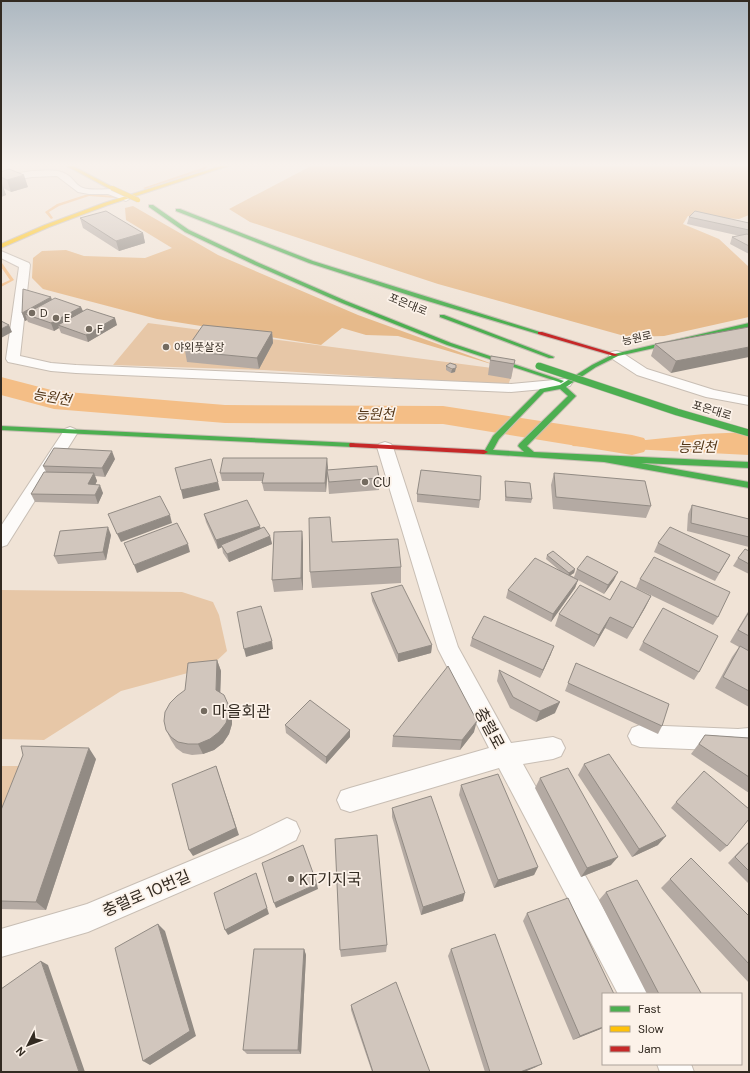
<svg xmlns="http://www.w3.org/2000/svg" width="750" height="1073" font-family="'DM Sans','Noto Sans KR',sans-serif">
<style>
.green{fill:#e7c7a7}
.forest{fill:#e6ba8b}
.water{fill:#f4be86}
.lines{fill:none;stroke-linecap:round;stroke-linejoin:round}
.stream{fill:#f4be86;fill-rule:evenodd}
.river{fill:#f4be86;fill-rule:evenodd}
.street-casing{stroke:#c8beb4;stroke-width:2}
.fast-casing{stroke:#c8beb4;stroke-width:2}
.slow-casing{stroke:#c8beb4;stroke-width:2}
.jam-casing{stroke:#c8beb4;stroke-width:2}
.street{fill:#fdfbf9;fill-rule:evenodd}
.fast{fill:#4caf50;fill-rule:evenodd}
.slow{fill:#ffc107;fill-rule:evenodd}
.jam{fill:#c62828;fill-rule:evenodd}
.fast-bridge-casing{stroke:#c8beb4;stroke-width:8;stroke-linecap:butt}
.slow-bridge-casing{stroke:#c8beb4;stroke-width:5.5;stroke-linecap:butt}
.fast-bridge{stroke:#4caf50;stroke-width:7}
.slow-bridge{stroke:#ffc107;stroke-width:4.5}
.wall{fill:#b4aaa3}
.shaded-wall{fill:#928b84}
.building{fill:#d1c6bd;stroke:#928b84}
.poi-dot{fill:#746b60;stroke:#fcf2e9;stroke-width:1.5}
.labels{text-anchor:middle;stroke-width:3.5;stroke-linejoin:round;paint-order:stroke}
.far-street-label{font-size:11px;fill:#322a21;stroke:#fcf2e9}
.far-poi-label{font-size:11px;fill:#322a21;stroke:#fcf2e9;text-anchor:start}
.poi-label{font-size:13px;fill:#322a21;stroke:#fcf2e9;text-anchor:start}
.water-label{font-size:14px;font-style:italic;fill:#513415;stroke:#fcf2e9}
.near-poi-label{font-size:16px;fill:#322a21;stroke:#fcf2e9;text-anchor:start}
.near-street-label{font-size:16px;fill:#322a21;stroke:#fcf2e9}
</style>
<rect width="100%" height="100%" fill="#f0e3d6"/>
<path class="green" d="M148,323L492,368L512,375L508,385L264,370L113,365Z
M1,590L182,592L213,602L219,615L227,651L210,667L121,691L44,740L1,739Z
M1,766H32L1,829Z"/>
<path class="forest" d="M311,166H749V215L739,219L688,216L683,224L719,239L749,267V317L664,336L628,337L438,284L250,222L229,209Z
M133,206L218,255L358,315L498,366L398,336L366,335L342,328L321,345L157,319L43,289L32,278L33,258L42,251L66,250L84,256L145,258L172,248L126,220L125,208Z"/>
<path class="water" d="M588,429L636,441L704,434L749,432V455L572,446Z"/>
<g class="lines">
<path class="stream" d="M205,166H208L204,170L145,189L143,188L202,168Z
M88,194L116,196L117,197L116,198L89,196L59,206L49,212L53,218L51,219L45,212L57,204Z
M1,263H2L14,280L1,287V284L10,280L1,267Z"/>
<path class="river" d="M1,377L55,391L225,405L443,406L632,435L644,438L648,445L644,452L632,455L443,424L225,423L54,409L1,395Z"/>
<defs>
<path id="street" d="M32,171C44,171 59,168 69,176C74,180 77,186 83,188C98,193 117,183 131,198L126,201L108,194H89L78,192L57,176L32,177L1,182V176Z
M1,251L29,263L30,265L20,356L51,363L76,365L511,384L565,379L570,380L572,383L570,386L565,387L511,392L76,373L51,371L13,363L8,362L6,359L19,267L1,258Z
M616,351L621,352L647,369L714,390L749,397V405L706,397L637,375L611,358L609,355L611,352Z
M70,427L75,429L78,432L7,545L1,547V526L65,429Z
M385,442L391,444L393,447L458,647L511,743L553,737L561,740L565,748L561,756L553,759L523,764L645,983L649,994H618L499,768L350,812L341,809L337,800L341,791L350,788L489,748L438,649L377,447L379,444Z
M640,725L738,729L749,728V750L738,751L640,747L632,744L628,736L632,728Z
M287,818L296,822L300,831L296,840L268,854L88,932L1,957V929L87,904L250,836Z
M657,1064H691L694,1072H660Z"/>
<path id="fast" d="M149,205H153L189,230L259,263L346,301L451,343L564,381L561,383L559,382L447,345L342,303L255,265L185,232L149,207Z
M176,209H180L313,261L543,333L538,334L421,299L309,263L176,211Z
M440,315H444L554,357L553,358H549L440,317Z
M749,323V327L618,356L596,367L566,387L576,396L527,446L534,452L749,462V468L641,463L749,482V488L604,462L484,454L480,452L481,450H485L493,436L540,389L560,385L592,365L614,354ZM560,389L568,396L519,444L518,446L524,452L493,450L499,439L544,392Z
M1,426L353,443L357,445L353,447L1,430Z"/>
<path id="slow" d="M67,166H73L114,188L110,189Z
M221,166H228L108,205L49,227L1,248V244L45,225L104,203Z"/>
<path id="jam" d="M538,332H542L619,355L614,356L538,334Z
M350,443L484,450L488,452L484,454L353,447H350L349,445Z"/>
</defs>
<use href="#street" class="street-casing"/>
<use href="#fast" class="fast-casing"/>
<use href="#slow" class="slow-casing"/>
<use href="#jam" class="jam-casing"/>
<use href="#street" class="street"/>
<use href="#fast" class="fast"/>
<use href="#slow" class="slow"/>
<use href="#jam" class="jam"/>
<defs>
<path id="fast-bridge" d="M539,366L677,412L749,433"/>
<path id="slow-bridge" d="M112,188L138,200"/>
</defs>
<use href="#fast-bridge" class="fast-bridge-casing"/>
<use href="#slow-bridge" class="slow-bridge-casing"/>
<use href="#fast-bridge" class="fast-bridge"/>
<use href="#slow-bridge" class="slow-bridge"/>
</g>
<path class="wall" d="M1,172L28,187L11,192L3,188L6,195L1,197Z
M689,217L749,223V254L730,244L732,237L740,236L687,224Z
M80,218L143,233L145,243L119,251L83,228Z
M52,300L81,307L83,311L117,325L88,342L61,333L59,328L54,331L28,322L27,320L25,321L22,313Z
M749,327L671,373L651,356L655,344Z
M272,332L273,343L259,369L187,362L185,351Z
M490,360H515L511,379L488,375Z
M446,366L455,372L451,373L446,370Z
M115,459L105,477L95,476L97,481L95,485L103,493L98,504L35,502L31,494L46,472L43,466Z
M328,467V470L379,478V490L329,494L327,472L326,492L264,491L262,483L263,481H222L220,473Z
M554,473L651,506L646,518L553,509L551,485Z
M505,481L532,499L531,503L505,501Z
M417,494L480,500L479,508L417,502Z
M692,505L749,519V547L687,531L688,514Z
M204,514L261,528L270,536L272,544L229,562L223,553L222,547L218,549L206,522Z
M302,531L303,543V590L274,592L272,580Z
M111,535L106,560L58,564L54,556Z
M332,542L401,567V583L312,588L310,572Z
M658,543L730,555L715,581L654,552Z
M749,551V574L733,566L738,558Z
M547,555L575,569L574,573L570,575L574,577L577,569L614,580L604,594L578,580L575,588L551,622L506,598L508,590L559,570L546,559Z
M640,579L718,617L713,625L636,588Z
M371,593L432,645L431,653L398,662L372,601Z
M651,596L645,608L627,639L605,628L594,647L555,626L559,614L610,600Z
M749,610V707L715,688L732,657L739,647L730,642Z
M472,638L551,654L540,678L470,646Z
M643,642L699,672L694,680L639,650Z
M217,660L221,671L220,693L228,704L232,715V724L229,734L223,743L214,750L203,754L192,755L183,753L176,748L171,740L166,730L185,690Z
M576,663L662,726L658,734L565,691Z
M499,670L555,713L536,722L510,708L497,681Z
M285,725L350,730V737L326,764L286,733Z
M474,732L460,750L392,747L393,736Z
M705,735L749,738V793L691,754L697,746Z
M96,759L46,910L1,909V810Z
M584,764L658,845L632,857L578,775Z
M540,778L611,865L581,877L535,788Z
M461,785L538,867L534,875L494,888L459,795Z
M676,802L727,846L720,852L671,808Z
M392,808L463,901L421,915L392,817Z
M749,841V884L728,863Z
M691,858L749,916V983L661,888Z
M606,892L699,994H647L599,900Z
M527,913L603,994V1028L573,1040L523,921Z
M387,945L386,952L341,957L340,950Z
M304,949L306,955L301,1054H247L243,1050Z
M451,949L536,1067L524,1072H485L448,956Z
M351,1005L430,1072H372L351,1010Z"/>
<path class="shaded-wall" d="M24,175L28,187L11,192L7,180Z
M2,183L6,195L1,197V184Z
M143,233L145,243L119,251L116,241Z
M51,297L54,305L25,314L27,320L25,321L22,313Z
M81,307L84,314L58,325L59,328L54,331L51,323Z
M115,318L117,325L88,342L86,335Z
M9,325L12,332L1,338V329Z
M272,332L273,343L259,369L257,358Z
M749,347V357L671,373L676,361Z
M456,368L455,372L451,373L452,369Z
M112,451L115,459L105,477L102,468Z
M327,458L328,467L326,492L325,483Z
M94,473L97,481L91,493L88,484Z
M218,482L220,490L183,499L181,490Z
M100,485L103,493L98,504L95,495Z
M170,515L172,523L121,542L117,534Z
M260,526L262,534L221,545L222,547L218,549L216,540Z
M108,527L111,535L106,560L103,552Z
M302,531L303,543V590L301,578Z
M270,536L272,544L229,562L227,554Z
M188,544L190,552L137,573L134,565Z
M575,569L574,573L568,577L569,573Z
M618,572L614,580L604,594L608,585Z
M578,580L575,588L551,622L553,614Z
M651,596L645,608L627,639L633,628Z
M610,617L605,628L594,647L599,635Z
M272,641L273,649L246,657L244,649Z
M432,645L431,653L398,662V654Z
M554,646L551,654L540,678L543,670Z
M217,660L221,671L220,701L216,690Z
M560,702L555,713L536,722L540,711Z
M228,704L232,715V724L229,734L223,743L214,750L203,754L198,744Z
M477,721L474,732L460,750L462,740Z
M350,730V737L326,764V757Z
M89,748L96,759L46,910L36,902Z
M216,766L239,835L193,856L189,850Z
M666,836L658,845L632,857L639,849Z
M618,857L611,865L581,877L587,868Z
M538,867L534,875L494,888L498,880Z
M256,873L269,914L228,935L225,930Z
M317,884L318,889L276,908L274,903Z
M465,893L463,901L421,915L423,907Z
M158,924L165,931L196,1036L150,1065L143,1061Z
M304,949L306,955L301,1054L298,1050Z
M41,961L48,965L85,1072H79Z
M603,1027V1028L573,1040L580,1036Z
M542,1064L536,1067L524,1072H520Z"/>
<path class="building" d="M9,169L24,175L7,180L1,177V172Z
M106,211L143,233L116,241L80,218Z
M695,211L749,223V230L689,217Z
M747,234L749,235V246L732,237Z
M23,289L51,297L22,313Z
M55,298L81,307L51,323L25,314Z
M87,309L115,318L86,335L58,325Z
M1,321L9,325L1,329Z
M203,325L272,332L257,358L185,351Z
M749,327V347L676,361L655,344Z
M491,356L515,360L514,364L490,360Z
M450,363L456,365V368L452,369L446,366Z
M54,448L112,451L102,468L43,466Z
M223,458H327L325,483H262L264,473H220Z
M211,459L218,482L181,490L175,468Z
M377,466L379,478L329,482L327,470Z
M421,470L481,476L480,500L417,494Z
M44,472L94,473L88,484L100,485L95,495L31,494Z
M554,473L645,481L651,506L556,497Z
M505,481L530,483L532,499L506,497Z
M160,496L170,515L117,534L108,514Z
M247,500L260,526L216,540L204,514Z
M692,505L749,519V537L691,523Z
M330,517L332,542L398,539L401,567L310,572L309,518Z
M177,523L188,544L134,565L124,543Z
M108,527L103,552L54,556L60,531Z
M264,527L270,536L227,554L221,545Z
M670,527L730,555L719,573L658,543Z
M302,531L301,578L272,580L274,532Z
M745,549L749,551V564L738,558Z
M553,551L575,569L569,573L547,555Z
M587,556L618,572L608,585L577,569Z
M654,557L730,592L718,617L640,579Z
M535,558L578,580L553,614L508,590Z
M621,581L651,596L633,628L610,617L599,635L559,614L580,585L610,600Z
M402,585L432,645L398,654L371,593Z
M261,606L272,641L244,649L237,612Z
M663,608L718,636L699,672L643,642Z
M749,612V636L738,630Z
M484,616L554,646L543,670L472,638Z
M740,646L749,651V691L723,677Z
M217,660L216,690L224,695L228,704L229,713L226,723L219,732L210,739L198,744H188L178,742L171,737L166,730L164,721L165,712L170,703L177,696L185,690L188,663Z
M576,663L669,704L662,726L568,683Z
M448,666L477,721L462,740L393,736Z
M499,670L560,702L540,711L513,697Z
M310,700L350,730L326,757L285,725Z
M705,735L749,738V777L699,744Z
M21,746L89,748L36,902L1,901V810L23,755Z
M609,754L666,836L639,849L584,764Z
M216,766L236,828L189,850L172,784Z
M568,768L618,857L587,868L540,778Z
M704,771L749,809V819L727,846L676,802Z
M498,774L538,867L498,880L461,785Z
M431,796L465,893L423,907L392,808Z
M377,835L387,945L340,950L335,839Z
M749,842V871L735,857Z
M303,845L317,884L274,903L262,863Z
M691,858L749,916V964L670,879Z
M256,873L267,908L225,930L214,893Z
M637,880L701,993L699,994H659L606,892Z
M568,898L614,994H603V1027L580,1036L527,913Z
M158,924L190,1031L143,1061L115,948Z
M495,934L542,1064L520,1072H490L451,949Z
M254,949H304L298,1050H243Z
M41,961L79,1072H1V989Z
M396,982L430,1072H373L351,1005Z"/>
<linearGradient id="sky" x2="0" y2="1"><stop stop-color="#adb8c1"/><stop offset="0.52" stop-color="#f8f2ed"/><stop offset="1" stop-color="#f8f2ed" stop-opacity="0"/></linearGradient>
<rect width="750" height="317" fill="url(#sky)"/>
<g class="poi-dot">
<circle cx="32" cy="313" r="4"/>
<circle cx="56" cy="318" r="4"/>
<circle cx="89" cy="329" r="4"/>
<circle cx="166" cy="347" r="4"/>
<circle cx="365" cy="482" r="4"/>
<circle cx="204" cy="711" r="4"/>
<circle cx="291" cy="879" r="4"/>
</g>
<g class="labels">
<g class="far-street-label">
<text transform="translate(408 304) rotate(22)" y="4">포은대로</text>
<text transform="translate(637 338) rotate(-13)" y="4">능원로</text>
<text transform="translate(712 410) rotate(17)" y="4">포은대로</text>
</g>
<g class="far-poi-label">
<text x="40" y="317">D</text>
<text x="64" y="322">E</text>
<text x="97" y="333">F</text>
<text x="174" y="351">야외풋살장</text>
</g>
<g class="poi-label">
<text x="373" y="487">CU</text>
</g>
<g class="water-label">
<text transform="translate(52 397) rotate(10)" y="5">능원천</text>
<text x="375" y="419">능원천</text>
<text x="697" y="452">능원천</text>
</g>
<g class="near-poi-label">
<text x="212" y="717">마을회관</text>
<text x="299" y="885">KT기지국</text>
</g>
<g class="near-street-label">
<text transform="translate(490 728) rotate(62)" y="6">충렬로</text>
<text transform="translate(146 893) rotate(-23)" y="6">충렬로 10번길</text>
</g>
</g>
<rect width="750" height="1073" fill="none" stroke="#322a21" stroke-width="4"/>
<rect x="602" y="993" width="140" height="72" fill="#fcf2e9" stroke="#aba299"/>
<rect x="610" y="1006" width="20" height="6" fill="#4caf50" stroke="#aba299"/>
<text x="638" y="1013" font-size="12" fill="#322a21">Fast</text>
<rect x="610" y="1026" width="20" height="6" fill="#ffc107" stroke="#aba299"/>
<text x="638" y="1033" font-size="12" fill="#322a21">Slow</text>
<rect x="610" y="1046" width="20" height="6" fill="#c62828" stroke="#aba299"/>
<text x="638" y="1053" font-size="12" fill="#322a21">Jam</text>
<g transform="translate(28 1045) rotate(228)" stroke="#fcf2e9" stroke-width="3" paint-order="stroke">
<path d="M0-3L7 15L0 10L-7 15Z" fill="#322a21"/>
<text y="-6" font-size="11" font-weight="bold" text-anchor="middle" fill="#322a21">N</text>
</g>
</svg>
